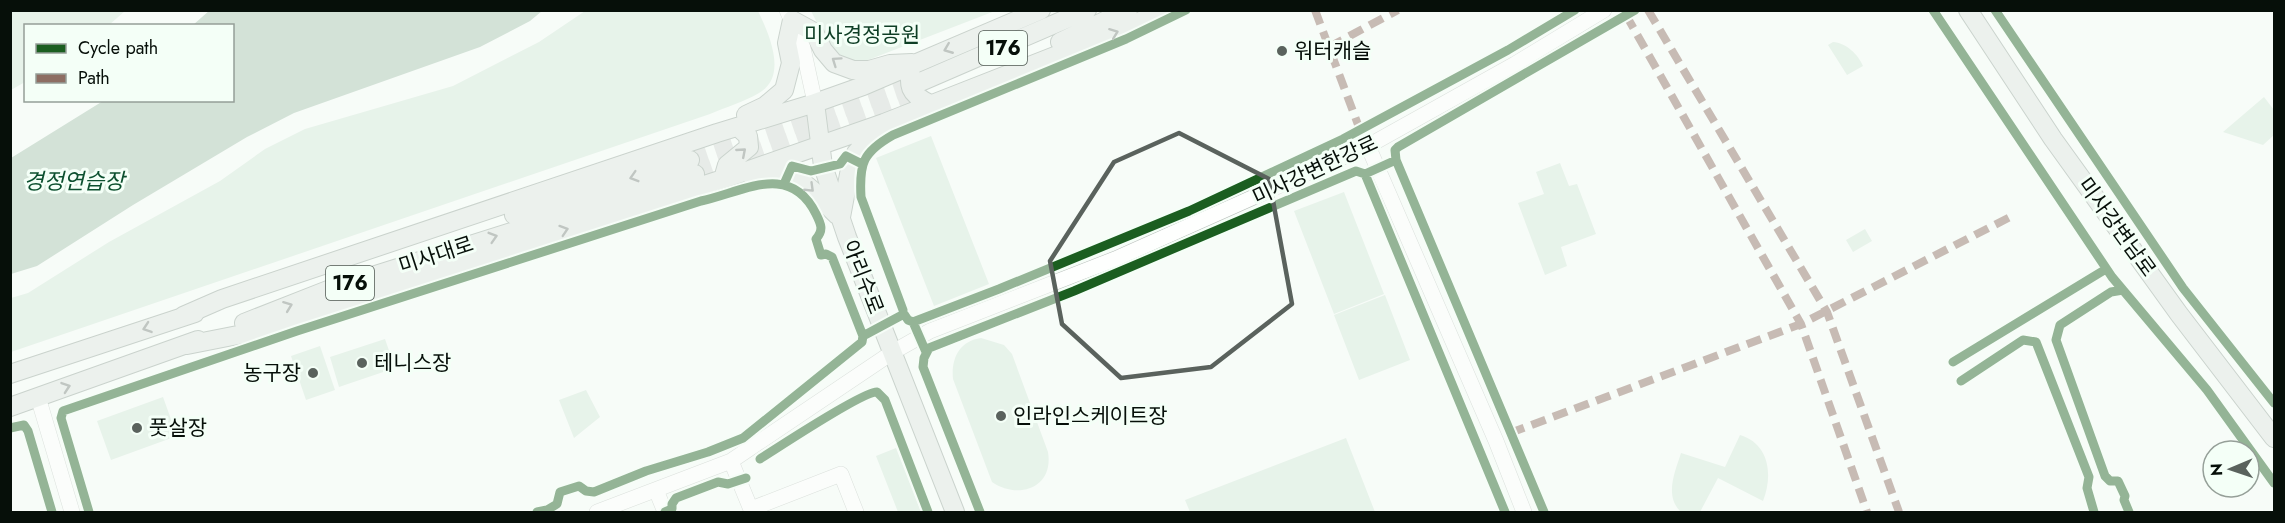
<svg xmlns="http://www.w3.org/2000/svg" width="2285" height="523" font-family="Jost,'Noto Sans KR',sans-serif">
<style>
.green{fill:#d3e8da}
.water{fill:#a6c3b0}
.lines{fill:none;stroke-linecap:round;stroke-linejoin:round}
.major-tunnel{stroke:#d3d8d4;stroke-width:18;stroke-dasharray:18 9;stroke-linecap:butt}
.minor-casing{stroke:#b9c1bc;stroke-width:16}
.major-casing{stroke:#93a299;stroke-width:20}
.minor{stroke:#fefffe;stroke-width:15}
.major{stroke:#dee5e1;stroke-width:18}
.quiet{stroke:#8d6e63;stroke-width:8;stroke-dasharray:15 8;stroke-linecap:butt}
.cycleway-casing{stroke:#f4fff7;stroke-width:13}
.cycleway{stroke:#1b5e20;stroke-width:9}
.oneway{stroke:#7d8580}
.marked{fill:none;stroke:#5a625d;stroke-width:4.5;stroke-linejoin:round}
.poi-dot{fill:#5a625d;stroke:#f4fff7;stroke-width:2}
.labels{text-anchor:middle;stroke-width:6;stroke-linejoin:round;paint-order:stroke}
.shield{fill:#f4fff7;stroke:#4d5750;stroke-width:1.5}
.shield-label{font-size:20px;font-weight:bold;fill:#060f09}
.park-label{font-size:21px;fill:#0e3e25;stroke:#f4fff7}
.poi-label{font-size:21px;fill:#060f09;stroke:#f4fff7;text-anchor:start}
.street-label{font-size:21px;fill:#060f09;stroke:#f4fff7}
.water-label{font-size:22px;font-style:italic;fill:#0c502f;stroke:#f4fff7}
</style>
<rect width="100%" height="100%" fill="#f7fcf8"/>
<path class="green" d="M11,10H125V11L109,25L26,26L25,82L11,90Z
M585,11H758C768,32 789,76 759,93C744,102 726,107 710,114L11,352V298L28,293L109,242L220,181L265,149L305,129L453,86L539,42Z
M811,11H995L868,60L847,61L832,52Z
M1833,42C1846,43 1858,54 1863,66L1847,75L1828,45Z
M2264,97L2274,110V135L2263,145L2223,132Z
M931,136L989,284L934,306L876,158Z
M1560,163L1569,186L1577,184L1596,234L1561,247L1567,266L1545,275L1518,203L1544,194L1536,172Z
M1344,192L1384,294L1334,314L1294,211Z
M1865,229L1872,241L1853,252L1846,240Z
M1385,295L1410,360L1359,380L1334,315Z
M981,338L1004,345L1012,354L1048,452C1054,488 1018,500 992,482L953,379C951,359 959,341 981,338Z
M385,339L395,368L339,387L330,357Z
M320,346L335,390L306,400L291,356Z
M586,390L600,417L574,438L559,400Z
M163,397L177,436L111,460L97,421Z
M1740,435C1770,444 1773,476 1763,501L1718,478L1700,512H1681C1664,496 1675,472 1681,453L1725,467Z
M1346,438L1375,512H1190L1185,500Z
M896,448L921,512H898L876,456Z"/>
<path class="water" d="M210,10H542V11L530,21L480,47L294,113L247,137L133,205L37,266L11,274V158L103,101L232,100V26L193,25Z"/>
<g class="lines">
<path class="major-tunnel" d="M690,160L918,83
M695,174L925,95"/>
<defs>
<path id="minor" d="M787,10L803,48L815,103
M1368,146L1496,441L1524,512
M38,397L72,512
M731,461L752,512
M656,490L665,512
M751,509L841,474L856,512
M597,512L731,461L893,352L930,331L1115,259L1368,146L1515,64L1604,10"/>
<path id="major" d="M1968,10L2053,139L2179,314L2274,438
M1060,42L1128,10
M918,83L1087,10
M815,103L823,166L847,237L955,512
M746,115L765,106L784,90L791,63L787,43L792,20L814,32L823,50L834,63L853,70H869L890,64L912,63C907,86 909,94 930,104
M752,177C761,177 771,174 780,175C807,177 819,199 837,215
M723,179L727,165L749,147L748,136L738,127
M514,215L690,160
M841,217L850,169L856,153L882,124
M183,316L222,299L717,133L815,103L863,86L1041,10
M244,323L328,290L695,174
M187,345L253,332L735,175L884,123L1129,27L1163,10
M10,374L195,313
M10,407L198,340"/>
</defs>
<use href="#minor" class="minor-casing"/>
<use href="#major" class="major-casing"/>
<use href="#minor" class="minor"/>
<use href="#major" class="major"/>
<path class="quiet" d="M1315,10L1360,130
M1648,10L1827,312L1899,512
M1626,15L1801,324L1867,512
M1329,47L1398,10
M1510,433L1801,324L2014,215"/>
<defs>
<path id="cycleway" d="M1933,10L2112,277L2207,390L2274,483
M1995,10L2183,288L2274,403
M1365,174L1505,512
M784,184L792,166L811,171L840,164L846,156L862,164
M2123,290L2111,292L2060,325L2056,340L2105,476L2110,481H2118L2125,496L2124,500L2129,512
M903,310L861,197C859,163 863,152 893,135L1126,39L1186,10
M913,322L999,289L1189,211L1343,139L1508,50L1575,10
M863,336L904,314L908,320L913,322L926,352
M1953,362L2106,269
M1961,381L2023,340L2036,342L2089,477L2087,488L2094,512
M10,428L24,425L28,431L52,512
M760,459C777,448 864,391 877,392L885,400L928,512
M89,512L61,418L63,411L297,331L701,201C743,192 790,161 816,214C821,224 824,230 816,239L821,255L826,254L832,257L863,336L862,342L743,438L708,452L646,471L594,492L586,491L579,486L560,492L557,504L547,510L537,512
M665,512L672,509V504L676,498L718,482L728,484L746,478
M980,512L923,367L924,358L929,348L1074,291L1356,171L1365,174L1396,160
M1544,512L1396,160L1395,150L1398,147L1635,10"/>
</defs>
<use href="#cycleway" class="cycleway-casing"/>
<use href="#cycleway" class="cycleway"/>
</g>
<defs><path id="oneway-chevron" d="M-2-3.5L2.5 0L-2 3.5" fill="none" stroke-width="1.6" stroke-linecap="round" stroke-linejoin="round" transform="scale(1.5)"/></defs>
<g class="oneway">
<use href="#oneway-chevron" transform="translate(1114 33) rotate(-21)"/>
<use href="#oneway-chevron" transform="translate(948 49) rotate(158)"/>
<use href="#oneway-chevron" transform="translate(836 61) rotate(-145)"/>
<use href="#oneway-chevron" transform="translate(742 152) rotate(-41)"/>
<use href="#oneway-chevron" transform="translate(634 177) rotate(163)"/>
<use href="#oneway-chevron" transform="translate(810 188) rotate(44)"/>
<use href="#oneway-chevron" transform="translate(564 230) rotate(-18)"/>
<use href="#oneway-chevron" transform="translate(493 237) rotate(-17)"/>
<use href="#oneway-chevron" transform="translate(288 306) rotate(-21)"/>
<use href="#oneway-chevron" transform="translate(147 328) rotate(161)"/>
<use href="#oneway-chevron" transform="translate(66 387) rotate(-19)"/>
</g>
<path d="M0 0H2285V523H0ZM1179,133L1269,179L1292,304L1211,367L1121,378L1062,324L1050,261L1114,162Z" fill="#f7fcf8" fill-opacity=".55" fill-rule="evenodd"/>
<path class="marked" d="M1179,133L1269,179L1292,304L1211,367L1121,378L1062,324L1050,261L1114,162Z"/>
<g class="poi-dot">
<circle cx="1282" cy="51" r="6"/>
<circle cx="362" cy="363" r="6"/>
<circle cx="313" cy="373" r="6"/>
<circle cx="1001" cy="416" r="6"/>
<circle cx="137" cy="428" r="6"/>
</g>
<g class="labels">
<g class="shield">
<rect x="979" y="31" width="48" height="34" rx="4.5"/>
<rect x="326" y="266" width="48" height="34" rx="4.5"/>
</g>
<g class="shield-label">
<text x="1003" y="55">176</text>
<text x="350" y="290">176</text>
</g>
<g class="park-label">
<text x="862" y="42">미사경정공원</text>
</g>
<g class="poi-label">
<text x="1294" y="58">워터캐슬</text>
<text x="374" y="370">테니스장</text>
<text x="301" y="380" text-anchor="end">농구장</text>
<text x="1013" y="423">인라인스케이트장</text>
<text x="149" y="435">풋살장</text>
</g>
<g class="street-label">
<text transform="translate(1315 170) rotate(-25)" y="7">미사강변한강로</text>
<text transform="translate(2117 227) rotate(54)" y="7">미사강변남로</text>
<text transform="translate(436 255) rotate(-18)" y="7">미사대로</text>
<text transform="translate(863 277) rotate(69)" y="7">아리수로</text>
</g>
<g class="water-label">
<text x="74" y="189">경정연습장</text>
</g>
</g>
<rect width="2285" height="523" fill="none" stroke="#060f09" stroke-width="24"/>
<rect x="24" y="24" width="210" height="78" fill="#f4fff7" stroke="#959f98" stroke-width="1.5"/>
<rect x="36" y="44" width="30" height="9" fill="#1b5e20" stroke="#959f98" stroke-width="1.5"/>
<text x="78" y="54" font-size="18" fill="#060f09">Cycle path</text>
<rect x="36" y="74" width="30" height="9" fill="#8d6e63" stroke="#959f98" stroke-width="1.5"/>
<text x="78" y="84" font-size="18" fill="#060f09">Path</text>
<g transform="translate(2231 469) rotate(268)"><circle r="28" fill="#f4fff7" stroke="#959f98" stroke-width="1.5"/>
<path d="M0-4.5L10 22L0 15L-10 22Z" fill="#5a625d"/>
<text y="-9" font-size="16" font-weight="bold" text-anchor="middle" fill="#060f09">N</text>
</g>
</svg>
